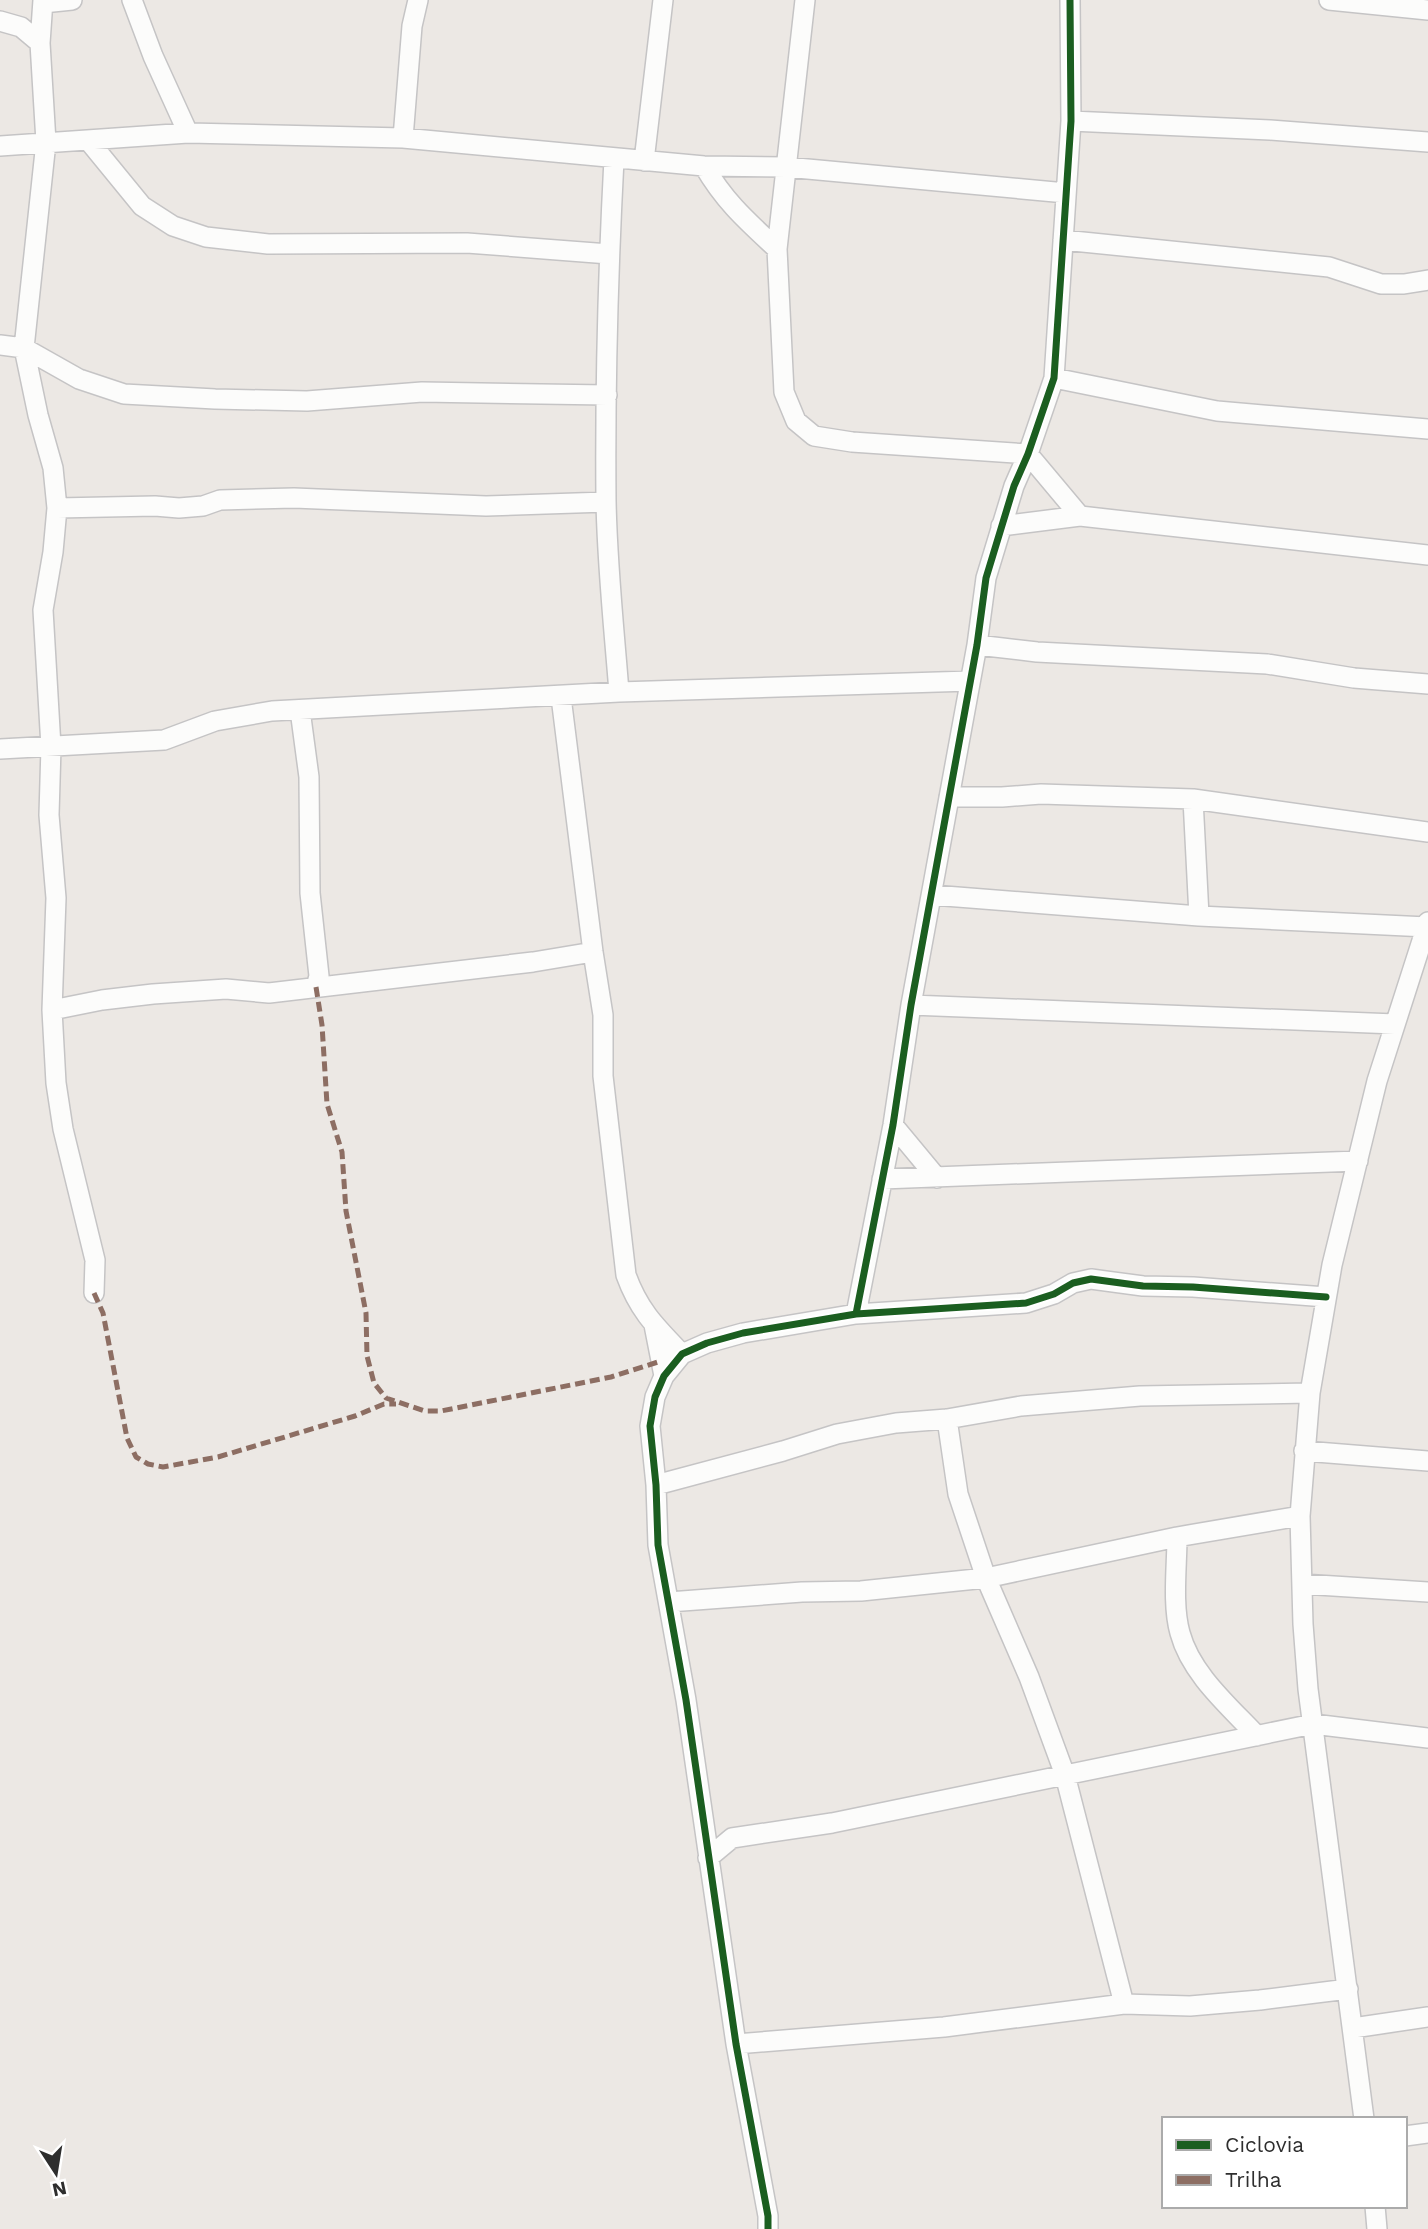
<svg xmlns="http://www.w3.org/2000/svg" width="1428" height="2229" font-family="'Work Sans',sans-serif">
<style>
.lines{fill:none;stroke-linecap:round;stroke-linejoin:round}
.street-casing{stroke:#c5c4c5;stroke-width:22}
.street{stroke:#fcfcfb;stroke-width:19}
.quiet{stroke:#8d6e63;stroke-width:5;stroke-dasharray:10 5;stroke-linecap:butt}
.cycleway-casing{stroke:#fff;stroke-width:11}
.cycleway{stroke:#1b5e20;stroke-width:7}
</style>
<rect width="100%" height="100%" fill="#ece8e4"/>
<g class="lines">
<defs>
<path id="street" d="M43,0L40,43L46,142L24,348L38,415L53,468L57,508L53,552L43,610L51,747L49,815L56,898L52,1010L56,1083L63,1129L95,1260L94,1293
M132,0L153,56L188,133
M805,0L777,249L784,392L796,421L814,436L852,442L1028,454L1080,516
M1329,0L1428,10
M43,3L72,0
M0,21L21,27L40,43
M1071,121L1270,130L1428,142
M403,138L412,26L418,0
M88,140L142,206L173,226L206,237L268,244L467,243L609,254
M0,146L188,133L403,138L704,166L786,167L1066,193
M614,159C608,273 605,387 606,500C607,564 614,628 619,692
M644,161L663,0
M704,166C725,202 747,221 777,249
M1063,240L1329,267L1381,284H1404L1428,280
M0,345L24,348L79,379L124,394L215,399L307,401L422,392L607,395
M1054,378L1217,411L1428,429
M57,508L155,506L179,508L203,506L220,500L294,498L486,506L606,502
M1001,526L1080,516L1428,555
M977,645L1037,652L1267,664L1354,678L1428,684
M561,697L593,952L603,1015V1076L626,1275C639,1311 656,1327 682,1354
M300,710L309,777L310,893L319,976L316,987
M0,749L164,740L215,721L272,711L619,692L970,681
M949,797H1002L1041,794L1193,799L1428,832
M1193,799L1199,916
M932,895L1199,916L1427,927L1428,931
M911,1005L1395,1024
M52,1010L102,1000L153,994L226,989L269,993L533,962L593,952
M893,1125L937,1178
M882,1179L1358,1161
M856,1314L893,1125L911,1005L977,645L986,578L1014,486L1028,454L1054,378L1071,121L1070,0
M654,1325L664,1376
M947,1419L958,1494L986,1578L1029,1677L1065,1775L1124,2004
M1304,1451L1428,1461
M656,1485L783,1451L837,1434L896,1423L947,1419L1021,1406L1140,1396L1310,1393
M1177,1537C1177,1566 1172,1605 1180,1633C1191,1674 1229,1706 1257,1736
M1302,1584L1428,1592
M669,1602L802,1592L861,1591L986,1578L1177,1537L1300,1516
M708,1858L732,1838L832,1823L1313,1724L1428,1738
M1353,2028L1428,2017
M736,2044L944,2027L1124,2004L1190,2006L1260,2000L1348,1989
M1364,2119L1308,1689L1303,1624L1300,1516L1310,1393L1332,1265L1377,1081L1428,922
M1405,2136L1428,2133
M1375,2206L1377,2229
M768,2229V2216L736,2044L686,1700L658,1545L656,1485L650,1426L655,1397L664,1376L682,1354L707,1343L743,1333L856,1314L1026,1303L1054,1294L1073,1283L1091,1279L1143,1286L1193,1287L1326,1297"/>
</defs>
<use href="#street" class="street-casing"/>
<use href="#street" class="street"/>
<path class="quiet" d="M316,987L322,1025L327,1104L342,1152L346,1211L366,1313L367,1356L374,1383L386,1398L425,1411H441L611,1377L661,1361
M94,1293L103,1313L127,1438L136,1457L148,1464L163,1467L218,1457L355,1416L384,1404H396"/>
<defs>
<path id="cycleway" d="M856,1314L893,1125L911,1005L977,645L986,578L1014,486L1028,454L1054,378L1071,121L1070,0
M768,2229V2216L736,2044L686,1700L658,1545L656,1485L650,1426L655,1397L664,1376L682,1354L707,1343L743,1333L856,1314L1026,1303L1054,1294L1073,1283L1091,1279L1143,1286L1193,1287L1326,1297"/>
</defs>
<use href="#cycleway" class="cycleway-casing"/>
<use href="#cycleway" class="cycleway"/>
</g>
<rect x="1162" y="2117" width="245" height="91" fill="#ffffff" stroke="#ababab" stroke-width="2"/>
<rect x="1176" y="2140" width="35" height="10" fill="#1b5e20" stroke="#ababab" stroke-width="2"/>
<text x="1225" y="2152" font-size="21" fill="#2e2e2e">Ciclovia</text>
<rect x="1176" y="2175" width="35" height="10" fill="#8d6e63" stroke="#ababab" stroke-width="2"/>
<text x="1225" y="2187" font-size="21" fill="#2e2e2e">Trilha</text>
<g transform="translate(56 2173) rotate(168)" stroke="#ffffff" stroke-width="5" paint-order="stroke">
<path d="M0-5L12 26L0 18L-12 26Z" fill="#2e2e2e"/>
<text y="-10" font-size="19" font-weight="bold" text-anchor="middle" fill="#2e2e2e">N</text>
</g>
</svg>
